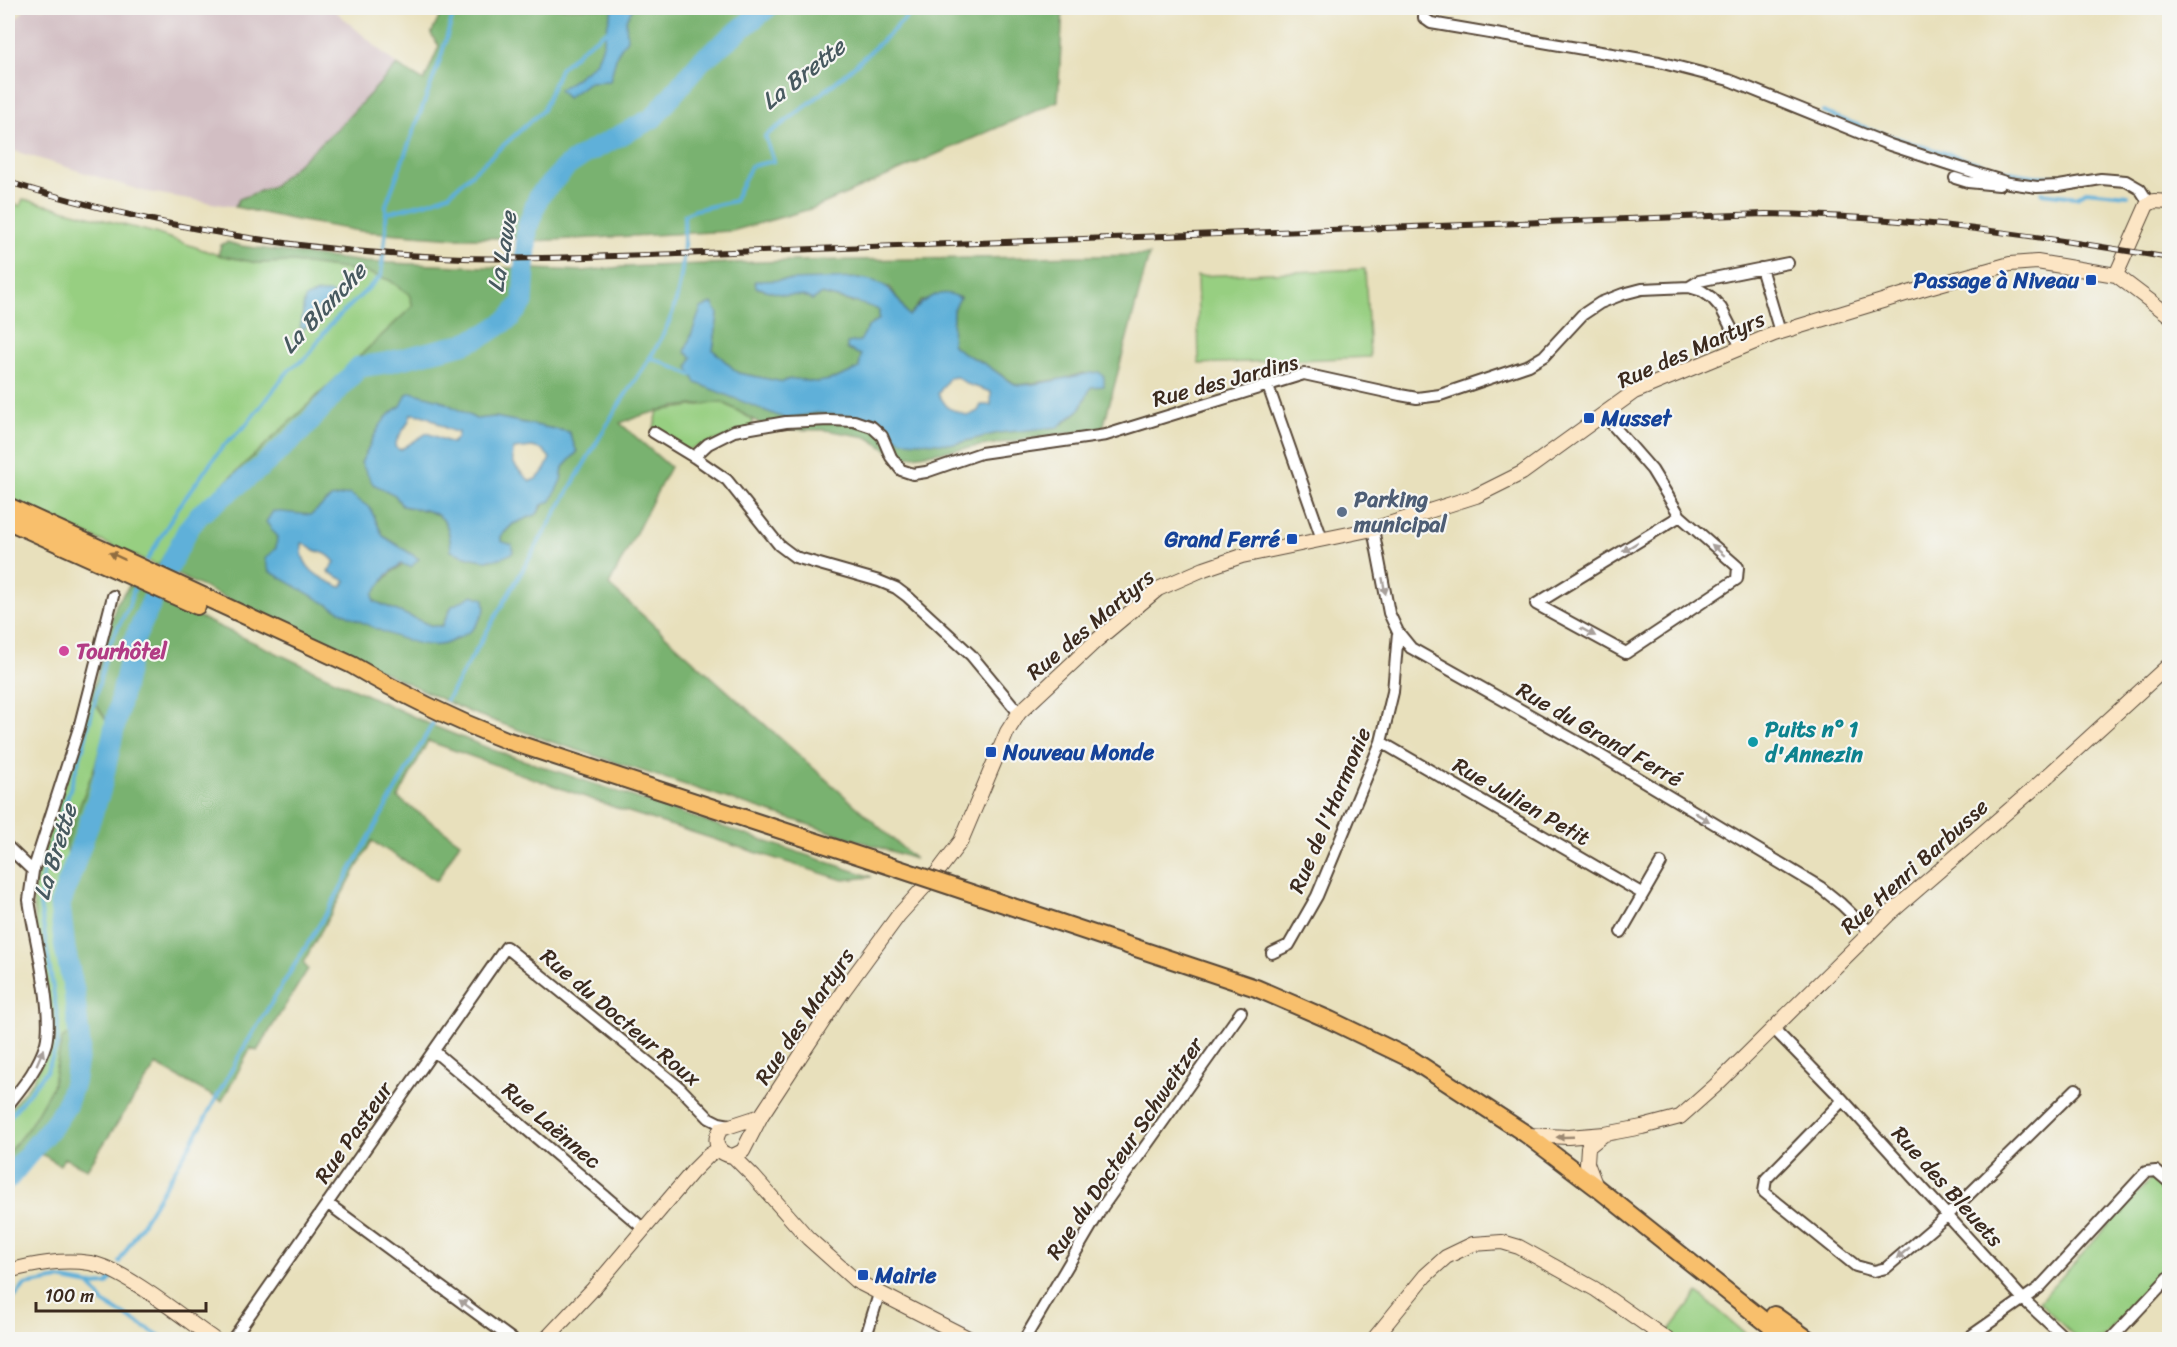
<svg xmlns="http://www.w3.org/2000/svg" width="2177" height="1347" font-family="Sriracha,sans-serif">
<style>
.industrial{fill:#d2bec3}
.green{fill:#97cf81;stroke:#697c50;stroke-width:1.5}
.forest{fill:#79b26f;stroke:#5a6e46;stroke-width:1.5;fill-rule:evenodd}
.water{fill:#5eb0d9;stroke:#4c6d7c;stroke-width:1.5;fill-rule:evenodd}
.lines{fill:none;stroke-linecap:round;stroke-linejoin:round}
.stream{stroke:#5eb0d9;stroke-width:4}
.river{stroke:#5eb0d9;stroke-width:21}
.street-casing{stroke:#554536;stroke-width:14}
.secondary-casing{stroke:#554536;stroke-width:16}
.primary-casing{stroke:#554536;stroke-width:20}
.street{stroke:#fff;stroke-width:10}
.secondary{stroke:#fce5c4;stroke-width:14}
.primary{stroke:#f8bf6c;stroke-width:16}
.rail-casing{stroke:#3b2a1e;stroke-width:6}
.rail{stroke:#f6f6f2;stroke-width:4;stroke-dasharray:11;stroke-linecap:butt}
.primary-bridge-casing{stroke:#554536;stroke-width:20;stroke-linecap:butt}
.primary-bridge{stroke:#f8bf6c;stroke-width:16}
.oneway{fill:#a79f9a}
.oneway2{fill:#906d41}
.oneway3{fill:#9c8871}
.transit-dot{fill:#1a4fb4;stroke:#f6f6f2;stroke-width:2}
.service-dot{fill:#5c6f8a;stroke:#f6f6f2;stroke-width:2}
.hotel-dot{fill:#d1479c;stroke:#f6f6f2;stroke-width:2}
.culture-dot{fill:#0f9aa8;stroke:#f6f6f2;stroke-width:2}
.labels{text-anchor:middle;stroke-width:4.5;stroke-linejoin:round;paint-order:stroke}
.transit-label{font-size:22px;font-weight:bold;fill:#164399;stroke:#f6f6f2;text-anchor:start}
.street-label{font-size:22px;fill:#3b2a1e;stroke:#f6f6f2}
.service-label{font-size:22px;font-weight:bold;fill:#4e5e75;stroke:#f6f6f2;text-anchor:start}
.hotel-label{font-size:22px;font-weight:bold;fill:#b23c85;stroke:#f6f6f2;text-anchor:start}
.culture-label{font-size:22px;font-weight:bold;fill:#0d838f;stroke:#f6f6f2;text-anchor:start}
.water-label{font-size:24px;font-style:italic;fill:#47595f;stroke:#f6f6f2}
</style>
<rect width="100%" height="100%" fill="#f6f6f2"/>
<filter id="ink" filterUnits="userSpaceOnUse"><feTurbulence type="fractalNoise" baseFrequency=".0167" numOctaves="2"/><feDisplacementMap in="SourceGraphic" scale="12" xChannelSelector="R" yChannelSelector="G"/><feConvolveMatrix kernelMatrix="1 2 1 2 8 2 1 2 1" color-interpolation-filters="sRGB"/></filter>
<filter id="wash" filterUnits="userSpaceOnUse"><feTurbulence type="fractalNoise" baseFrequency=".008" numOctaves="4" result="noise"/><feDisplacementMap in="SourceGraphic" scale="24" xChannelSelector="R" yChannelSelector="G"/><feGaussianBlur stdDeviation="1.35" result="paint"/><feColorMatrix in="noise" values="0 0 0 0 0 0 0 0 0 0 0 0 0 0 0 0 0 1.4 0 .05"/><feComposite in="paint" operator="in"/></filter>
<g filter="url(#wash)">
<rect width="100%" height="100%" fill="#e8e0bc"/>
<path class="industrial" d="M26,8H332L397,65L340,126L273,186L239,199L235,207L143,191L8,149V28Z"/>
<path class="green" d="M23,199L155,233L218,255L258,263L293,262L366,272L389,280L409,294L413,306L185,520L158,566L8,500V202L20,206Z
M1365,269L1370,357L1199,364L1197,276Z
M722,402L752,419L753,428L685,451L653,432L658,411Z
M91,696L107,721L96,763L66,843L70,862L57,907L74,1030L62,1039L52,1087L29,1127L8,1153V1112L32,1082L49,1049L33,900L34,884Z
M2154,1175L2169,1189V1267L2101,1339H2077L2039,1302Z
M1698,1293L1752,1339H1676L1667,1334Z"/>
<path class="forest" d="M444,8H1063L1058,101L814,208L732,231L533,241L520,238H455L359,231L296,220L235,207L239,199L273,186L340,126L397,65L424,81L439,46L431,34Z
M227,242L241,246L365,262L582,271L622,267L789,261L1149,255L1103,428L900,458L867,437L825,430L770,429L722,402L675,407L643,415L620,423L670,467L609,585L915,859L549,741L467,711L158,566L185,520L413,306L409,294L389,280L366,272L293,262L258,263L218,255L221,245ZM890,287L909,316L921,301L960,297L953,311L952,343L959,352L978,360L1017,385L1062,379L1084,373L1091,387L1080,409L1064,423L998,433L954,444L858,417L816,413L786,419L688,367L718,314L713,350L738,373L783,382C793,375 805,382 817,382C832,381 846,375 859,368L861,355L847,349L860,342L868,327L879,319V310L863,303L851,302L822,294L806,296L794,293L787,295L757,288ZM407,394L440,400L476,419L495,417L569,432L577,452L563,467L561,480L537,514L513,524L501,536V541L513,552L491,560L450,532L446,522L440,516L428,511L402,506L395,495L361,463L372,440L402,406ZM331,498L370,508L383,536L418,559C395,566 388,575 372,594L374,601L432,626H442L452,606L443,644L266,559L276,548L278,536L311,515Z
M130,585L436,727L493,750L872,877L843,880L619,809L428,741L398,798L460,842L437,881L372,841L303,963L308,969L257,1051L251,1048L222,1101L156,1065L87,1169L64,1158L60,1165L35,1150L8,1186V1153L29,1127L52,1087L62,1039L74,1030L57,907L70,862L66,843L96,763L107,721L91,696L116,604Z"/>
<path class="water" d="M614,8H633L626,20L627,39L617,54L610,81L589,82L567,98L559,90C567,84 591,69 596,61C607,45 604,23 614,8Z
M860,278C891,283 892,291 909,316C922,300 939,286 960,298L953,311L952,344C961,354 971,356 983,363C994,369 1004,379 1015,384C1027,389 1082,373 1099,372L1104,377V386L1091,387L1080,409L1058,427L998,433L954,444L903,441L858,417L816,413L786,419L696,383L688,367L692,357L685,352L701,308L712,303L718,314L713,350L738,373L783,382C793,375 805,382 817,382C832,381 846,375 859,368L861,355L847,349V343L860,341L868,327L879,319V310C861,302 842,300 822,294L812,300C801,293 796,296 785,295C775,293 766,290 756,287L755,281ZM957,377L967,384L991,392V405H981L978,411L968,416L948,408L938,394L949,378Z
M318,293H331L334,296L333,300C320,306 314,320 304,329L300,327C304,317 301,307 306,297Z
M411,392L440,400L476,419L495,417L569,432L577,452L563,467L561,480L551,501L542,505L537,514L513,524L501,536V541L512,545L513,552C493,566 472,559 451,551C449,512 438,512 402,506L395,495L373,484L361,463C371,443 380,416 401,406L407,394ZM411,414C435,413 440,431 458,432L457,438L452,443L427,433L400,450L395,447C398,431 407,431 411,414ZM532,447L543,450L550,458C546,468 541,479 530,481C520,471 508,464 514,449Z
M350,494L370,508L383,536L419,559L411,567L401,564L388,574L373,594L374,601L432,626H442L452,606L473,595L484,599L485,609C482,615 478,624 473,629C467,634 453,641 445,644C407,656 303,590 269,571L265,559L276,548L277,536L266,522L273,511L311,515L331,498ZM302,543C306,544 308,547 312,549C322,554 326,551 335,562L328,572L346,581L341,587C321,579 299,569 302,543Z"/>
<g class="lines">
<path class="stream" d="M1823,112C1867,129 1910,143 1955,156C1991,167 2027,180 2064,176
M2041,193L2077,197L2086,191L2128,195
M387,213L432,201L449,194L543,110L560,69L584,47L608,30
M650,357L692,375
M147,560L178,508L223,446L245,426L290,369L307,357L329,326L381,276L386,229V205L440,60L455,8
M447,700C502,606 557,511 612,416C634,379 665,344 676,301C683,274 685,243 684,215L695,210L734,201L751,166L774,161L765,136C821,98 868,55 916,8
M8,1119L47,1070L57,1046L58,1021L40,904L43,873L84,745L108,647L128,608L135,586
M119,1262L196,1135L243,1049L329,909L433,723
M90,1285L104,1303L167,1340
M8,1305L25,1285L59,1279L90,1285L107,1284L112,1277"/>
<path class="river" d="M169,567L188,529L200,514L260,468L301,431L359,367L385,363L463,344L486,334L509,319L523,302L527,228L539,196L567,166L585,154L653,118L701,61L767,8
M8,1179L56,1121L66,1106L74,1083L80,1046L74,990L65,949L60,905L100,792L134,640L154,597"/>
</g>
</g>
<g filter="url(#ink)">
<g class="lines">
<defs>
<path id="street" d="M1424,8V18L1431,23L1659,62L1729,80L1890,145L1976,173L2009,183L2037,187L2059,186L2101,179L2126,181L2140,189L2149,203
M1955,178L1968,182L1999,185
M1761,268L1780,332
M1689,287L1699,281L1788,263
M1268,386L1322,539
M1604,415L1652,470L1680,516L1738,567L1737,579L1626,653L1536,604L1680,516
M653,432L694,457L727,480L779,545L795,557L879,581L896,588L908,597L971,655L1019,713
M694,457L708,444L734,431L786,422L829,420L854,421L872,427L882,436L891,457L901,470L913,474L926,472L981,453L1106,435L1304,374L1400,395L1417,398L1440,395L1529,365L1544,356L1582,315L1600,303L1623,294L1642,289L1689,287L1702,291L1712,298L1721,308L1741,347
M1373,529L1389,613L1398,632L1411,648L1585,746L1820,887L1841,904L1870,932
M1381,742L1643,894
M8,847L33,871
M1621,932L1661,863
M1272,953L1289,945L1317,896L1381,742L1393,692L1398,632
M1773,1028L1843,1100L1766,1179L1764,1192L1856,1266L1874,1271L1886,1268L1948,1215L2076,1089
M434,1051L644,1229
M1843,1100L2023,1299L2067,1340
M8,1105C23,1086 39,1067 46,1043C54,1010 34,936 29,900L33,871L79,728L113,596
M327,1203L513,1340
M232,1340L506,947L680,1088L709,1118L719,1123L730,1125
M865,1340L879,1294
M1024,1340L1103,1206L1241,1012
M1965,1340L2039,1288L2146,1172L2156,1171L2170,1183
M2110,1340L2170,1276"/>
<path id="secondary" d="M2116,275L2147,205L2154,201L2170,202
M761,1116L721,1129C712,1141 717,1154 733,1156L743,1151L761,1116L843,991L898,916L936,874L961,841L1007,732L1019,713L1097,640L1158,589L1204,569L1242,556L1373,529L1476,496L1522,473L1634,392L1774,334L1925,288L2010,264L2037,262L2116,275L2170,316
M1526,1135L1568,1137L1605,1134L1642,1127L1680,1117L1715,1086L1888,915L2030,792L2170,664
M733,1156L754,1177L808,1238L856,1281L972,1340
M1596,1187L1587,1163L1588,1147L1603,1135
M8,1271C35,1264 61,1259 90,1263C125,1269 184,1319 215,1340
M545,1340L593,1289L693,1171L709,1155L719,1149
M1373,1340L1425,1276L1446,1257L1473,1244L1502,1242L1519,1247L1595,1289L1668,1340"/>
<path id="primary" d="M8,506L352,665C401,694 452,719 506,740L869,859
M8,521L197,606
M1019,909L1256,988L1330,1020L1411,1059L1526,1134L1596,1187L1788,1340
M1774,1315L1809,1340"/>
</defs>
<use href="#street" class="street-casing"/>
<use href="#secondary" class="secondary-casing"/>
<use href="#primary" class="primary-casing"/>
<use href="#street" class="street"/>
<use href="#secondary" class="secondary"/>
<use href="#primary" class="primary"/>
<defs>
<path id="rail" d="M8,182C156,228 309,253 464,258C535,260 606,256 677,254L1765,214C1904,216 2033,235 2170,258"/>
</defs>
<use href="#rail" class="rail-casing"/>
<use href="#rail" class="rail"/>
<defs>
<path id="primary-bridge" d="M869,859L1019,909"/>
</defs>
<use href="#primary-bridge" class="primary-bridge-casing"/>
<use href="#primary-bridge" class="primary-bridge"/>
</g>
<defs><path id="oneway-solid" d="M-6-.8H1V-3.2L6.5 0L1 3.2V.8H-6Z" transform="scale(1.5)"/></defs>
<g class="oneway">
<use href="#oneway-solid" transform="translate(1630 547) rotate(149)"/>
<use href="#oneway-solid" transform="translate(1718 550) rotate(-139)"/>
<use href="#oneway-solid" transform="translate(1384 586) rotate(79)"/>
<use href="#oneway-solid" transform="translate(1588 632) rotate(29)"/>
<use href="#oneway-solid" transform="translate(1702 817) rotate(31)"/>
<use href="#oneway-solid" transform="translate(40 1057) rotate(-67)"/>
<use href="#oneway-solid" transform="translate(1903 1253) rotate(140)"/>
<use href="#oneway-solid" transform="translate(466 1305) rotate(-144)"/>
</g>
<use class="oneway2" href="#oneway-solid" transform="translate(117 556) rotate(-155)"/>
<use class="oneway3" href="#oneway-solid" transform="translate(1565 1137) rotate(178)"/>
</g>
<g class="transit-dot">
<rect x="2085" y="274" width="12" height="12" rx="3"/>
<rect x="1583" y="412" width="12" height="12" rx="3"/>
<rect x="1286" y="533" width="12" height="12" rx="3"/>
<rect x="985" y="746" width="12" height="12" rx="3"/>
<rect x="857" y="1269" width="12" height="12" rx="3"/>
</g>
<circle class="service-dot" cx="1342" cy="512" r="6"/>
<circle class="hotel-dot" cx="64" cy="651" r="6"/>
<circle class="culture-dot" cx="1753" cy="742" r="6"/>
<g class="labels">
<g class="transit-label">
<text x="2079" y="288" text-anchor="end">Passage à Niveau</text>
<text x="1601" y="426">Musset</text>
<text x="1280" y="547" text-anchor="end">Grand Ferré</text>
<text x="1003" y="760">Nouveau Monde</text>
<text x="875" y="1283">Mairie</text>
</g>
<g class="street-label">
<text transform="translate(1691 349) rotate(-24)" y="8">Rue des Martyrs</text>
<text transform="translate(1225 380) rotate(-15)" y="8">Rue des Jardins</text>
<text transform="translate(1090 624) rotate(-40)" y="8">Rue des Martyrs</text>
<text transform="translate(1600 734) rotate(30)" y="8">Rue du Grand Ferré</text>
<text transform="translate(1522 801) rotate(30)" y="8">Rue Julien Petit</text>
<text transform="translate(1329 810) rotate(-67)" y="8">Rue de l'Harmonie</text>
<text transform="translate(1914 866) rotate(-42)" y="8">Rue Henri Barbusse</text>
<text transform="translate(804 1016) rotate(-56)" y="8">Rue des Martyrs</text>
<text transform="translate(621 1017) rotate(40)" y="8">Rue du Docteur Roux</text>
<text transform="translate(552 1125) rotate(40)" y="8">Rue Laënnec</text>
<text transform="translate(353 1132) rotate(-55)" y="8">Rue Pasteur</text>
<text transform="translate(1124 1148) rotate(-56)" y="8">Rue du Docteur Schweitzer</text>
<text transform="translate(1948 1186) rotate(48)" y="8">Rue des Bleuets</text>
</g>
<g class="service-label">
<text x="1354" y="507">Parking<tspan x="1354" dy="25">municipal</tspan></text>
</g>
<g class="hotel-label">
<text x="76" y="659">Tourhôtel</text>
</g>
<g class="culture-label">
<text x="1765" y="737">Puits n° 1<tspan x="1765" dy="25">d'Annezin</tspan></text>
</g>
<g class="water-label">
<text transform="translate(803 74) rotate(-38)" y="8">La Brette</text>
<text transform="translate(502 252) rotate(-80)" y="8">La Lawe</text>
<text transform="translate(323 308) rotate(-47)" y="8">La Blanche</text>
<text transform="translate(55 852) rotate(-73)" y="8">La Brette</text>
</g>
</g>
<rect width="2177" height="1347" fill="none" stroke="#f6f6f2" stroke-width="30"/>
<path d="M36 1302v9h170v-9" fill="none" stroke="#3b2a1e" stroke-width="3"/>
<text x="45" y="1302" font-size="18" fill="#3b2a1e" stroke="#f6f6f2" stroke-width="4.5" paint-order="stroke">100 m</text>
</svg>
